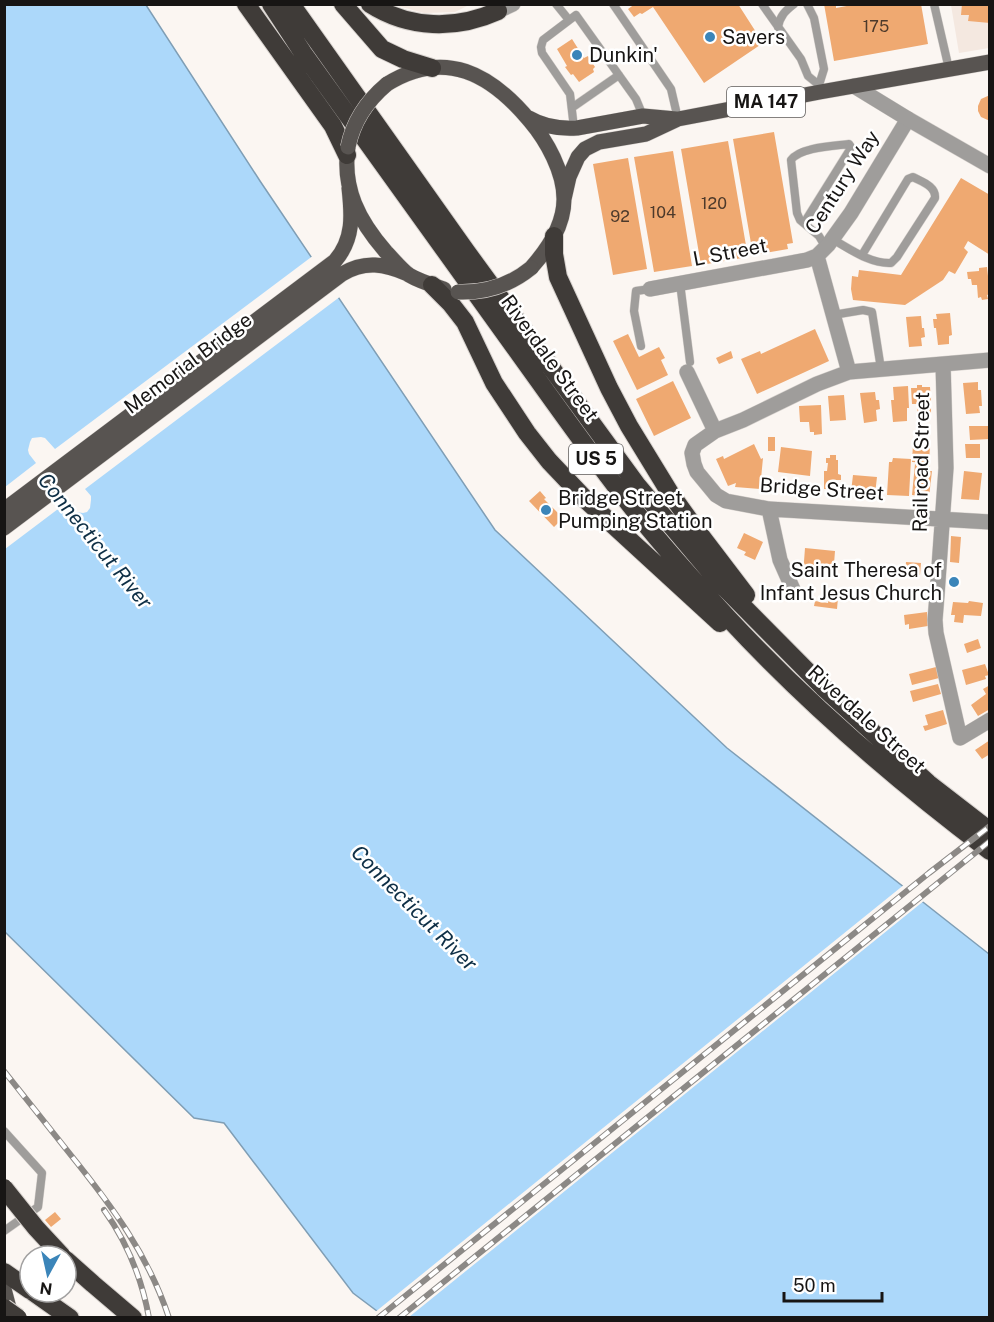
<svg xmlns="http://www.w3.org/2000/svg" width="994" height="1322" font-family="'Public Sans',sans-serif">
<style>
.built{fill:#f4e8e0}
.water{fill:#acd8fa;stroke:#7f9eb5;stroke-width:1.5}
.pier{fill:#fbf6f2}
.building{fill:#efa971}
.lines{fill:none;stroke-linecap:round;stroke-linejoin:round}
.service-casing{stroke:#d7d2ce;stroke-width:9}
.minor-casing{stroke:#d7d2ce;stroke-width:16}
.tertiary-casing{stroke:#d7d2ce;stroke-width:16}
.primary-casing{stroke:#d7d2ce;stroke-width:16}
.motorway-casing{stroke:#d7d2ce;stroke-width:20}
.service{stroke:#9f9d9b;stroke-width:8}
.minor{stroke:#9f9d9b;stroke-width:15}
.tertiary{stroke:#9f9d9b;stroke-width:15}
.primary{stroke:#585451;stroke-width:15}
.motorway{stroke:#3f3b38;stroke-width:18}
.rail-casing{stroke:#8c8986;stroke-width:6}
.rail{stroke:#fff;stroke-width:4;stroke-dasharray:11;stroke-linecap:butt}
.primary-bridge-casing{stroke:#d7d2ce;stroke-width:16;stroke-linecap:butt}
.motorway-bridge-casing{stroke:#d7d2ce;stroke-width:20;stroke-linecap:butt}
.primary-bridge{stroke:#585451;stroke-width:15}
.motorway-bridge{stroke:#3f3b38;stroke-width:18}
.poi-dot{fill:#3b85b9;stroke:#fff;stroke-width:2}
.labels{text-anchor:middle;stroke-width:5;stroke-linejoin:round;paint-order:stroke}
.number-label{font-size:16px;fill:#4d3a2b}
.shield{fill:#fff;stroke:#5d5b5a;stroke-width:1.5}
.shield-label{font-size:18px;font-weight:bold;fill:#171514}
.poi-label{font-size:20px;fill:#171514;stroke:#fff;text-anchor:start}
.street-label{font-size:20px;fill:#171514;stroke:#fff}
.water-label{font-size:21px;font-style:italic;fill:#0e2f46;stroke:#fff}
</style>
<rect width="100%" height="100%" fill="#fbf6f2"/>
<path class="built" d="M394,5H469L455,12L424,13Z
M951,5H989V48L959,53Z"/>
<path class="water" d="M4,5H146L260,181L495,530L727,748L989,954V1317H385L353,1293L224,1123L194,1118L5,932Z"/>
<path class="pier" d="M314,255L341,296L85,489L91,496V500L90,508L87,512L83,513L76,512L72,511L66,503L5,549V487L36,463L29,454L28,450L30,442L32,438L41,437L45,438L55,449Z
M905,884L925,900L409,1317L380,1318L374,1313Z"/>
<path class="building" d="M635,4H738L763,43L704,83L653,7L642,14L640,13L634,17L628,9Z
M824,4H836V8L857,4H921L928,44L834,61Z
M962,4H990V23L968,21L969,15H961Z
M572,39L584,58L588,56L595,67L593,69L594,72L579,82L573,74L571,75L565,67L567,66L557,49Z
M990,95V121L981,117L978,111V106L981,99Z
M774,132L793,243L787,244L788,249L753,255L733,139Z
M728,141L748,257L701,265L681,149Z
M673,151L692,266L654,272L634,157Z
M628,158L647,269L613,275L593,164Z
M961,178L990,195V255L968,241L964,248L968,252L955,274L949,271L943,280L905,305L853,300L851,289L852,276L858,277L859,270L901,275Z
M987,267L990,294L987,295L988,299L982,300L981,297L978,298L977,285H972L971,279H968L967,272L979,271V268Z
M950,313L952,335L949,336V344L938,345L936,328H934L933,319H937L936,314Z
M921,316L922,328H924L925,337L921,338L922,346L909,347L906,317Z
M815,329L829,361L757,394L741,359L760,351L761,354Z
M628,334L639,357L659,347L665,358L661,360L668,375L637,390L613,341Z
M731,351L733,358L719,364L716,358Z
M673,381L691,418L654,436L636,399Z
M978,382V390H981L982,406H979L980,413L966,414L963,383Z
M917,385H922V387H930L931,402L927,403L928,407H931V416H925L926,418L918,419L917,404H912L911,388H917Z
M908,386L909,408H907V421L893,422L891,400H894L893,387Z
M875,392L876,400H879L880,409L876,410L877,421L864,423L860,393Z
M844,395L846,420L830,421L828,396Z
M821,405L822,434L814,435V432H810L809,422H800L799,406Z
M969,426H990V439L970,440Z
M768,437H775V451H768Z
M754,444L761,459L763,458L760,489L735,487L736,483L728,486L716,459L723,456L724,459Z
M913,444L930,445L929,463L912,462Z
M965,444H980V458H966Z
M781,447L812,451L810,476L778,472Z
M830,455H836V460H838V474L841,475V480H836V489H824V471H827L828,463H826V458H830Z
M893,458L911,459L909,496L887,495L889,462H892Z
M915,464L930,466L929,471H932L929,497L912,495Z
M964,471L982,473L979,500L961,499Z
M853,475L877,477L875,494L851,492Z
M540,491L546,498L544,499L563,518L554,527L529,501Z
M744,533L763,542L755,560L744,555L746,552L737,548Z
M951,536L961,537L959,563L950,562Z
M805,548L835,551L833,577L803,575Z
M906,562L921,563L920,575L905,574Z
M829,597L838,598L837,609L814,606L815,601L828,603Z
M969,601L983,603L981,616L964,615L963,623L954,622L955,615H951L953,602L968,603Z
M927,612L928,626L909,629V624L905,625L904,615Z
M978,639L981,648L967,653L964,644Z
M985,664L989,675L985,676L986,679L966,685L962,670Z
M936,667L939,678L912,685L909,674Z
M938,684L941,694L913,702L910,691Z
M990,685V709L978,716L971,705L986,694L983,689Z
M943,710L947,724L925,731L923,726L928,725L925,715Z
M990,740V754L982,759L975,750Z
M55,1212L61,1219L51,1227L45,1220Z"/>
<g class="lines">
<defs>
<path id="service" d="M556,4L569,20
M613,4L671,89L678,119
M762,4L801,59L808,76L819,85
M807,4L814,18L824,69L819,85V87
M934,4L949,69
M778,27C780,16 785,11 794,4
M573,107L619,75
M574,128L570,94L542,53L541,47L543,40L576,15L636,99L643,116
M804,223L849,151L851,147L849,144C834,146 800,147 791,160L797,213L800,220L819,236L826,248
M832,239C850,249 870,264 891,263L897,257L935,198C936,186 922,182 913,177L908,179L862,255
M680,283L690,362
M833,315L863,310L872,312L881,369
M641,346L634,311L636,291L650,289
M4,1131L42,1173L38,1207L4,1231"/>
<path id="minor" d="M650,289L807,260L817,256
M990,360L849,372L817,384L743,420L715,431L695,445L692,453L694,464L697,472L716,495L726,501L769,509L990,522
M943,364L946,468L937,595L935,620L936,633L960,738L990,720
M687,372L715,431
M849,372L817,256L828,245L851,213L908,119
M769,509L780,560L795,594"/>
<path id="tertiary" d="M498,11L513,4
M854,86L908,119L990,166"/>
<path id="primary" d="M387,84C445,48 491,74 530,121C547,141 564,172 564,199C564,226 548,249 531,268
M529,118C544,127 560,129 577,128L643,116L676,119
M348,147C342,189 359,221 386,252C393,259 401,269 409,275C419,281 432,285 444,289
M564,199L569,177L578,157L585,149L599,142L646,134L678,119L820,92L990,62
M4,510L335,261C354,239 352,215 349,188
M4,528L342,274C365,260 385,264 408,274
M4,1289L9,1308V1318"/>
<path id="motorway" d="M246,4L333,126L347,155
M271,4L303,53C370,146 437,240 505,334C544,388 583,444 624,497C656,539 692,579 728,618C807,703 897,781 990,851
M291,4L466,251L637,485L718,581L823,687L928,783L990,831
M343,4L382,49L403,59L432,68
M370,4C409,29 456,30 498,11
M554,236V254L558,277L609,388L629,426L670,493L695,528L746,595
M432,285L451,304L465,322L494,383L527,433L549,461L587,501L720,623
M66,1260L93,1284L133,1318
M4,1272L30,1290
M33,1292L70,1318"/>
</defs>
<use href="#service" class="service-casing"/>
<use href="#minor" class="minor-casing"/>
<use href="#tertiary" class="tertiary-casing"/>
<use href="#primary" class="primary-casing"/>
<use href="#motorway" class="motorway-casing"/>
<use href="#service" class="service"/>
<use href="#minor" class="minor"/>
<use href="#tertiary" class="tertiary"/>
<use href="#primary" class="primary"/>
<use href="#motorway" class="motorway"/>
<defs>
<path id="rail" d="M4,1071C26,1099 48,1126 70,1154C111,1205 148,1254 169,1318
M104,1210C127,1242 142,1279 149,1318
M378,1318L929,873L990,826
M399,1318L990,841"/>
</defs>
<use href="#rail" class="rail-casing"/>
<use href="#rail" class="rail"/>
<defs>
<path id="primary-bridge" d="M348,147C353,122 368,100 387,84
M458,292C486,293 509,286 531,268"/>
<path id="motorway-bridge" d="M4,1188L36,1228L62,1256
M4,1308L18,1318"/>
</defs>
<use href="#primary-bridge" class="primary-bridge-casing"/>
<use href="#motorway-bridge" class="motorway-bridge-casing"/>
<use href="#primary-bridge" class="primary-bridge"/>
<use href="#motorway-bridge" class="motorway-bridge"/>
</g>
<g class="poi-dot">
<circle cx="710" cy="37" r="6"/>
<circle cx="577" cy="55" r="6"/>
<circle cx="546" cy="510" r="6"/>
<circle cx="954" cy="582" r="6"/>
</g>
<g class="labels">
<g class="number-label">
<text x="876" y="32">175</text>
<text x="714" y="209">120</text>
<text x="663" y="218">104</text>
<text x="620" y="222">92</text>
</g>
<g class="shield">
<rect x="727" y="87" width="78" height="30" rx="4.5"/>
<rect x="569" y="444" width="54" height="30" rx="4.5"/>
</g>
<g class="shield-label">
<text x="766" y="108">MA 147</text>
<text x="596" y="465">US 5</text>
</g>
<g class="poi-label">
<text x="722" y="44">Savers</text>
<text x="589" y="62">Dunkin'</text>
<text x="558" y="505">Bridge Street<tspan x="558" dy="23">Pumping Station</tspan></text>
<text x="942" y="577" text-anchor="end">Saint Theresa of<tspan x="942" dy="23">Infant Jesus Church</tspan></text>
</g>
<g class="street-label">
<text transform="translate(842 182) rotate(-57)" y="7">Century Way</text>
<text transform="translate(730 252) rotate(-11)" y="7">L Street</text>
<text transform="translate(550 358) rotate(54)" y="7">Riverdale Street</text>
<text transform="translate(188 363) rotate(-37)" y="7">Memorial Bridge</text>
<text transform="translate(921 462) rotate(-89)" y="7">Railroad Street</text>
<text transform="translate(822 489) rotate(4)" y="7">Bridge Street</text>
<text transform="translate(867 719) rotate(42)" y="7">Riverdale Street</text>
</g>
<g class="water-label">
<text transform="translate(95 541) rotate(51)" y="7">Connecticut River</text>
<text transform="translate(414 908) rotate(45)" y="7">Connecticut River</text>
</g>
</g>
<rect width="994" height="1322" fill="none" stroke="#171514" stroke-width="12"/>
<g transform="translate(48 1274) rotate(188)"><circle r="28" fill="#ffffff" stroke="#a2a1a1" stroke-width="1.5"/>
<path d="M0-4.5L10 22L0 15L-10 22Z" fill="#3b85b9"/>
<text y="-9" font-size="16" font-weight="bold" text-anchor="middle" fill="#171514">N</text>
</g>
<path d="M784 1292v9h98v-9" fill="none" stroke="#171514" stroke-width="3"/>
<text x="793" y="1292" font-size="18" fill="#171514" stroke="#ffffff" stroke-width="4.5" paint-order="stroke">50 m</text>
</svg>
